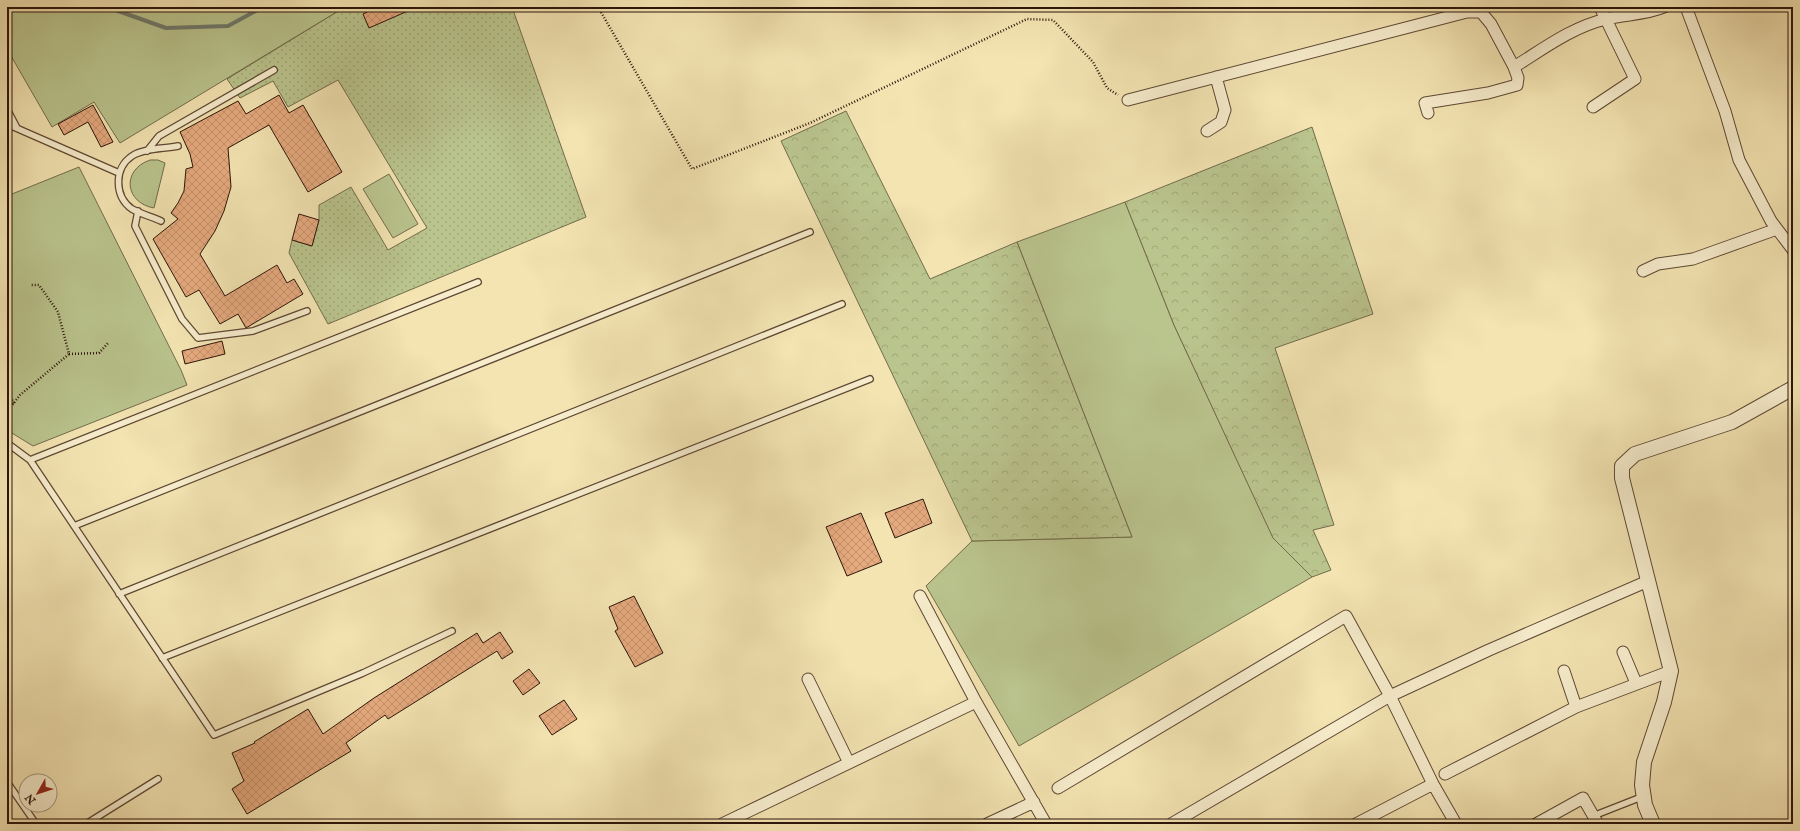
<svg xmlns="http://www.w3.org/2000/svg" width="1800" height="831" font-family="'IM FELL English',serif">
<style>
.green{fill:#bac48d;stroke:#736c4c}
.forest{fill:url(#forest-crowns);stroke:#736c4c}
.park{fill:url(#park-dots);stroke:#736c4c}
.lines{fill:none;stroke-linecap:round;stroke-linejoin:round}
.stream{stroke:#6f7a6c;stroke-width:4}
.building{fill:url(#building-cross-hatch);stroke:#2c140a}
.service-casing{stroke:#5e4834;stroke-width:8}
.minor-casing{stroke:#5e4834;stroke-width:13}
.tertiary-casing{stroke:#5e4834;stroke-width:16}
.path{stroke:#2c140a;stroke-width:2.5;stroke-dasharray:1 2;stroke-linecap:butt}
.service{stroke:#f7edcd;stroke-width:5.5}
.minor{stroke:#f7edcd;stroke-width:11}
.tertiary{stroke:#f7edcd;stroke-width:14}
</style>
<defs>
<pattern id="forest-crowns" width="20" height="18" patternUnits="userSpaceOnUse"><rect width="20" height="18" fill="#bac48d"/><path d="M2 6a3 3 0 1 1 6 0M12 15a3 3 0 1 1 6 0" fill="none" stroke="#a0a878"/></pattern>
<pattern id="park-dots" width="8" height="8" patternUnits="userSpaceOnUse"><rect width="8" height="8" fill="#bac48d"/><path d="M2 2h.1M6 6h.1" fill="none" stroke="#a0a878" stroke-width="1.8" stroke-linecap="round"/></pattern>
<pattern id="building-cross-hatch" width="8" height="8" patternUnits="userSpaceOnUse"><rect width="8" height="8" fill="#e5aa7e"/><path d="M0 0l8 8M0 8l8-8" fill="none" stroke="#c5916c"/></pattern>
</defs>
<rect width="100%" height="100%" fill="#f3e4b2"/>
<filter id="stains"><feTurbulence type="fractalNoise" baseFrequency=".005" numOctaves="4"/><feColorMatrix values="0 0 0 0 .2 0 0 0 0 .09 0 0 0 0 .02 0 0 0 .5 -.17"/></filter>
<radialGradient id="worn" r=".72"><stop offset=".6" stop-color="#630" stop-opacity="0"/><stop offset="1" stop-color="#630" stop-opacity=".3"/></radialGradient>
<path class="green" d="M7,7H345L120,143L94,102L52,127L7,49Z
M150,160H158L165,163L154,208C125,203 121,170 150,160Z
M79,167L181,370L187,385L33,446L7,430V196Z
M389,174L418,224L393,238L363,189Z
M1125,202L1174,325L1273,537L1312,577L1019,746L926,586L972,541L1132,537L1017,242Z"/>
<path class="forest" d="M846,111L930,279L1017,242L1132,537L972,541L781,141Z
M1312,127L1373,314L1275,348L1334,525L1313,530L1331,570L1312,577L1273,538L1174,325L1125,202Z"/>
<path class="park" d="M345,7H512L586,217L328,324L289,253L292,240L312,246L319,220V205L351,187L388,250L427,228L338,80L288,107L273,81L240,98L227,79Z"/>
<g class="lines">
<path class="stream" d="M107,7L166,28L228,26L263,7"/>
</g>
<path class="building" d="M378,7H417L369,28L363,14Z
M279,95L289,113L303,105L342,172L308,192L269,125L228,148L231,187L224,211L215,231L200,254L225,296L277,265L287,283L294,279L303,294L246,328L238,314L220,324L199,290L186,297L153,239L178,219L171,213L178,203L184,191L186,169L193,167L190,154L180,132L238,101L246,114Z
M93,105L113,142L101,147L88,122L64,135L58,124Z
M299,214L319,220L312,246L292,240Z
M222,341L225,354L185,364L182,351Z
M923,499L932,523L895,538L885,513Z
M861,513L882,562L847,576L826,527Z
M634,596L663,653L635,667L615,631L618,629L609,607Z
M500,632L513,652L502,659L497,651L388,719L385,715L346,743L351,751L247,814L232,789L244,781L232,753L255,743L254,742L308,709L323,734L374,698L477,633L483,643Z
M529,669L540,683L523,695L513,681Z
M564,700L577,719L552,735L539,716Z"/>
<g class="lines">
<defs>
<path id="service" d="M7,109L17,128
M7,124L119,173
M147,151L159,136L274,70
M138,211L135,226L182,319L198,338L253,331L307,311
M161,221C152,217 141,214 132,209C114,196 114,168 132,156C144,148 164,149 178,146
M7,443L30,460L214,735L363,673L452,631
M30,460L478,282
M74,526L810,232
M119,594L842,304
M162,658L870,379
M7,782L36,824
M1593,816L1644,796
M86,824L158,779"/>
<path id="minor" d="M1686,7L1725,111L1739,160L1771,221L1793,250
M1128,100L1467,12H1481L1491,24L1514,67C1543,49 1572,27 1606,19C1626,14 1645,15 1664,7
M1593,107L1635,79L1600,7
M1428,113L1425,103L1488,93L1517,85L1518,78L1514,67
M1207,131L1221,122L1225,110L1216,77
M1643,271L1658,264L1693,259L1777,229
M920,596L976,702L1046,824
M1623,652L1636,683
M1564,671L1576,707
M808,679L849,763
M1445,774L1576,707L1671,671
M1058,788L1346,616L1390,696L1433,784L1456,824
M722,824L976,702
M987,824L1034,802
M1171,824L1390,696L1489,650L1648,581
M1356,824L1433,784
M1536,824L1583,798L1598,824"/>
<path id="tertiary" d="M1653,824L1645,805L1642,785L1644,762L1664,702L1671,671L1622,478V466L1635,454L1732,422L1793,388"/>
</defs>
<use href="#service" class="service-casing"/>
<use href="#minor" class="minor-casing"/>
<use href="#tertiary" class="tertiary-casing"/>
<path class="path" d="M598,7L692,169L810,123L1027,19L1053,20L1093,62L1107,88L1118,95
M69,354L99,353L109,342
M7,389L14,404
M7,412L20,395L69,354L58,312L39,285H30"/>
<use href="#service" class="service"/>
<use href="#minor" class="minor"/>
<use href="#tertiary" class="tertiary"/>
</g>
<rect width="1800" height="831" fill="none" stroke="#f3e4b2" stroke-width="24"/>
<rect x="8" y="8" width="1784" height="815" fill="none" stroke="#2c140a" stroke-width="2"/>
<rect x="12" y="12" width="1776" height="807" fill="none" stroke="#2c140a"/>
<g transform="translate(38 793) rotate(231)"><circle r="19" fill="#f7edcd" stroke="#a6967f"/>
<path d="M0-3L7 15L0 10L-7 15Z" fill="#8f2418"/>
<text y="-6" font-size="11" font-weight="bold" text-anchor="middle" fill="#2c140a">N</text>
</g>
<rect width="100%" height="100%" filter="url(#stains)"/>
<rect width="100%" height="100%" fill="url(#worn)"/>
</svg>
